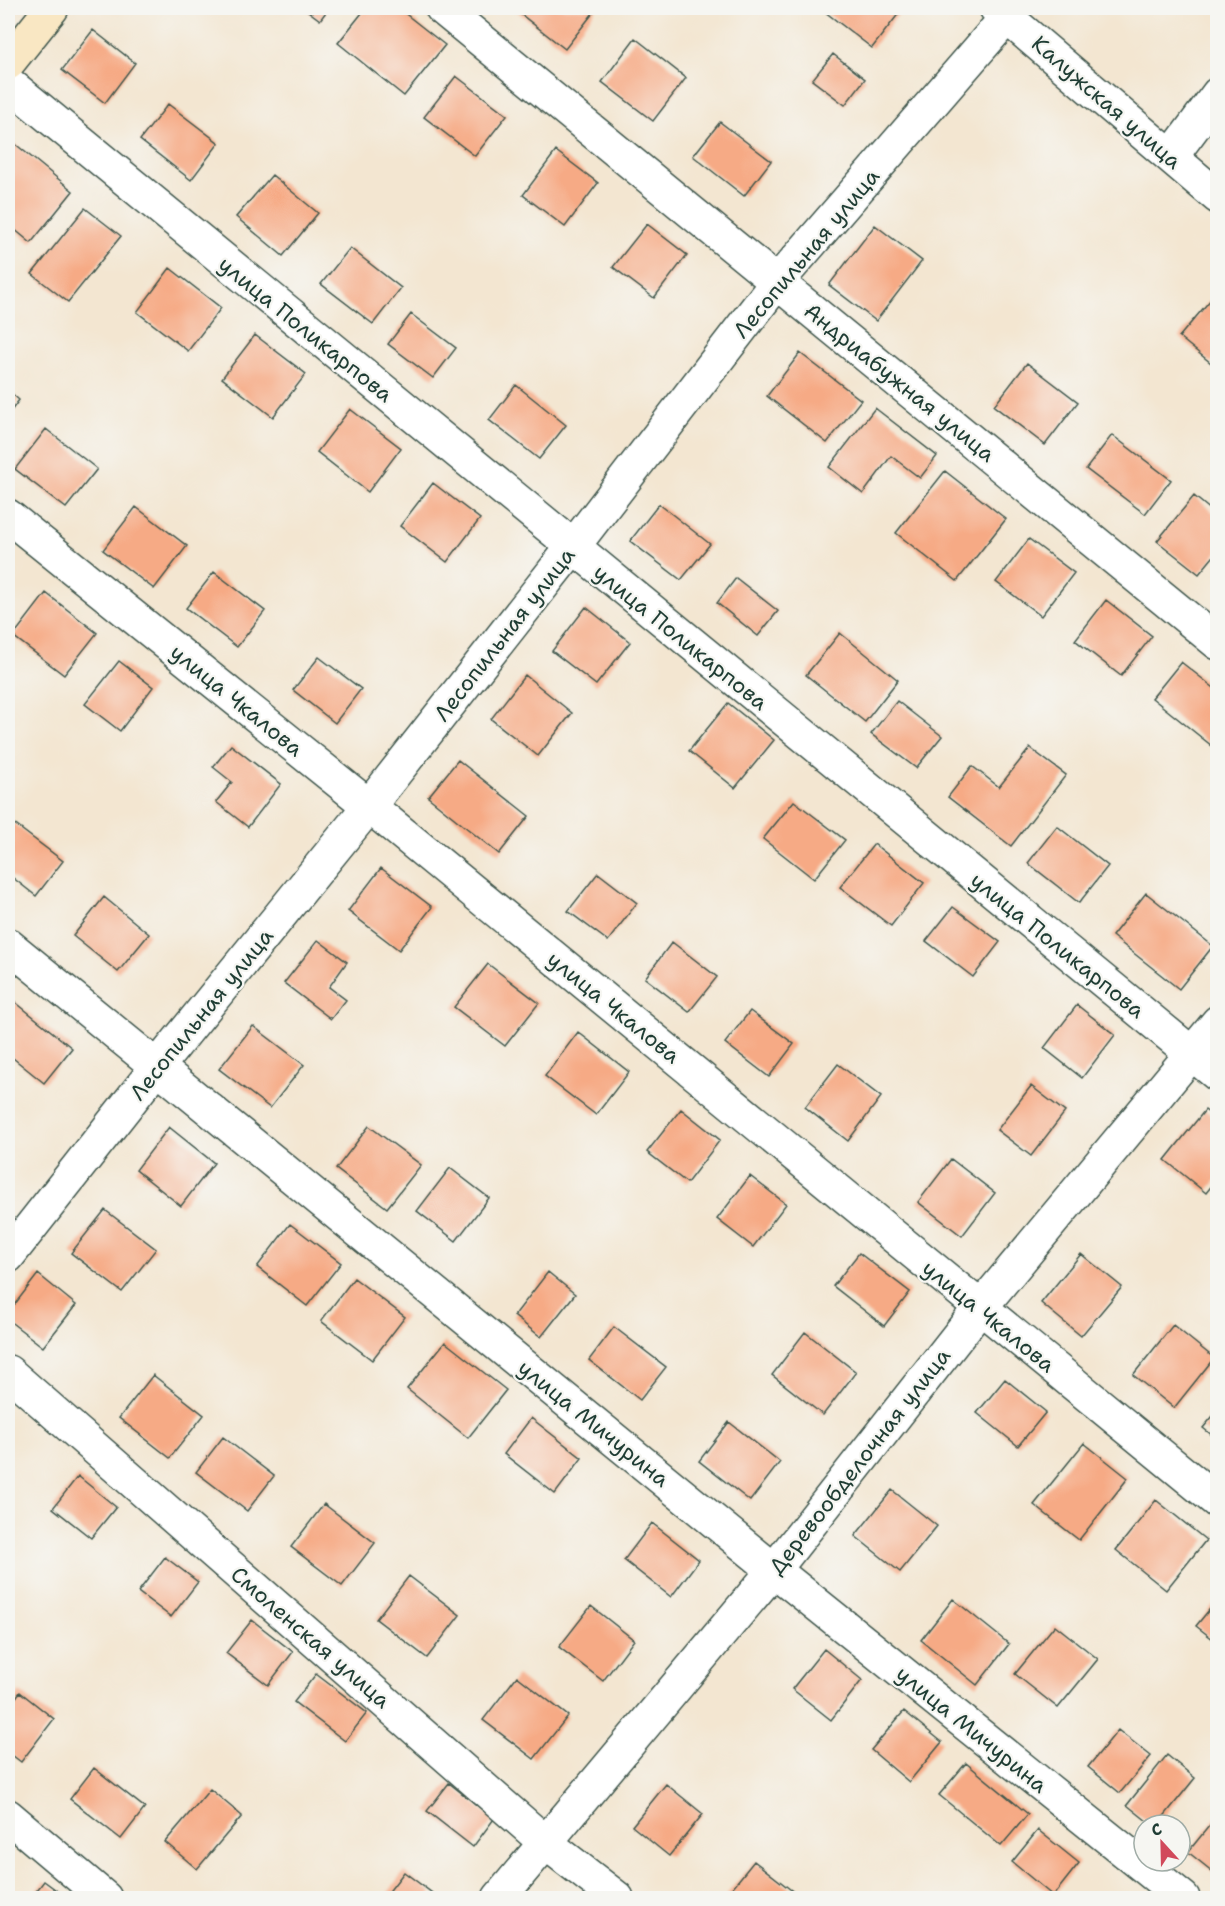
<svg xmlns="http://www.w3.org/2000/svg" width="1225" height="1906" font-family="'Shantell Sans',sans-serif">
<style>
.building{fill:#f6aa85}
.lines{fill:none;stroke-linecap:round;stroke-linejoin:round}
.minor-casing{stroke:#3f564c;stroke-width:36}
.secondary-casing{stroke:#3f564c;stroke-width:36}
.minor{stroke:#fff;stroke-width:33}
.secondary{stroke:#f9e7c3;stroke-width:33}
.labels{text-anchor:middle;stroke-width:4.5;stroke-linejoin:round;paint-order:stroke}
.street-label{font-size:22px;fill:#1f3d34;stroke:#f6f6f2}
</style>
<rect width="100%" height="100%" fill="#f6f6f2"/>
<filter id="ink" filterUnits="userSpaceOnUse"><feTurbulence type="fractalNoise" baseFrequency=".0167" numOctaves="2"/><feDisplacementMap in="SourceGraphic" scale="12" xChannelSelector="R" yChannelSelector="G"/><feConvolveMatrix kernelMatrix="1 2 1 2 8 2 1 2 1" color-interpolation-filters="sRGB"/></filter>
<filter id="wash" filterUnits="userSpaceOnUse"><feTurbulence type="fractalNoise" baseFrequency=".008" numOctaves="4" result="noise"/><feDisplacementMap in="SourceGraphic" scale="24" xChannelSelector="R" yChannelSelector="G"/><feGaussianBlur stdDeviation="1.35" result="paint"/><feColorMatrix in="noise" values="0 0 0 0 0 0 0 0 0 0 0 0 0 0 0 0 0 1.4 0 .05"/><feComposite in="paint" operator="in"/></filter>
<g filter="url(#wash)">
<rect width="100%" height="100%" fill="#f3e6d1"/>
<g id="blocks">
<path class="building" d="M304,8H329L320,20Z
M366,8H398L445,45L404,96L338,43Z
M521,8H597L565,49L518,12Z
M820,8H903L872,48Z
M93,30L135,63L105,103L62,70Z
M635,38L686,78L653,121L602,82Z
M833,54L865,79L845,105L812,80Z
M456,76L507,115L475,156L424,117Z
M168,104L219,143L191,180L140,140Z
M720,122L771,161L744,196L693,156Z
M8,138L73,191L31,243L8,224Z
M556,151L598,183L565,227L523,195Z
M272,175L318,213L283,256L236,217Z
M85,208L121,236L68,302L32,274Z
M647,224L687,255L654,298L613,267Z
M875,225L922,261L876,321L829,285Z
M350,248L401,288L373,324L321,284Z
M170,268L221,308L188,351L137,312Z
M1218,291V355L1211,363L1179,337Z
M411,314L456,348L433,378L388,344Z
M255,335L306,374L273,417L222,378Z
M800,353L861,400L827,443L767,396Z
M1027,363L1078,402L1045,445L994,406Z
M516,385L566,425L539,459L489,420Z
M8,390L19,400L8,415Z
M875,408L937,456L920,478L891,456L863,494L829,467Z
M350,409L401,448L368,492L317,452Z
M46,429L97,469L66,508L15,469Z
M1112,435L1171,480L1145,514L1086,469Z
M945,471L1006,519L957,581L896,533Z
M433,483L480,519L447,562L400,526Z
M1194,496L1218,516V551L1199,574L1157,541Z
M659,504L710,544L681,580L630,541Z
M136,507L187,546L154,589L103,550Z
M1029,539L1074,573L1041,616L996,582Z
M214,572L265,611L237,647L186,608Z
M736,578L778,611L758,636L717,603Z
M46,593L97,633L64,675L13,636Z
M1106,600L1152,636L1121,676L1075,640Z
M586,607L630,642L596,685L552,651Z
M840,633L898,680L865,722L806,675Z
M319,657L361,689L335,723L293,690Z
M119,661L153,687L120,731L85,704Z
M1181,662L1218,691V739L1212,746L1152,698Z
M525,675L572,713L538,756L491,719Z
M897,701L942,736L916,768L871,734Z
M728,703L774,740L735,788L689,751Z
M231,745L281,784L248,827L216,802L232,782L213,767Z
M1030,748L1066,775L1011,846L948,797L972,766L999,787Z
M458,760L529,816L499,854L428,797Z
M794,801L845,840L814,879L763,839Z
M13,823L63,861L36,896L8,874V830Z
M1057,826L1108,866L1079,903L1028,863Z
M874,844L924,883L891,926L840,887Z
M381,868L432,907L399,950L348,911Z
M598,873L637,903L608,941L568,911Z
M1146,893L1213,946L1179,989L1112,936Z
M104,897L149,934L118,972L73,936Z
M953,907L1000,942L973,977L926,941Z
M318,940L347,962L329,987L346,1000L331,1019L284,983Z
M672,942L717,977L689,1012L645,978Z
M488,964L539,1003L505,1046L454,1007Z
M14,1001L72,1048L44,1083L8,1054V1009Z
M1077,1005L1115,1035L1082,1078L1044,1048Z
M750,1011L794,1044L769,1077L725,1043Z
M253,1026L304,1065L270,1108L219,1069Z
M578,1032L629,1072L596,1115L545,1076Z
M838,1064L881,1097L848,1141L805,1107Z
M1031,1086L1065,1112L1031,1156L997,1130Z
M681,1109L720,1140L687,1183L647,1152Z
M1205,1110L1218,1120V1178L1206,1193L1165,1160Z
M369,1126L421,1165L387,1208L336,1169Z
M169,1127L214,1163L181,1206L136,1170Z
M951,1159L995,1193L962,1236L918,1202Z
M450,1168L489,1198L456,1241L417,1211Z
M750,1176L786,1204L753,1247L717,1219Z
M105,1210L156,1249L122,1292L71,1253Z
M290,1224L341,1263L307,1306L257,1267Z
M859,1253L910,1292L884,1326L833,1286Z
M1081,1254L1122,1287L1081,1336L1041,1303Z
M548,1272L575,1294L541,1337L514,1316Z
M38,1274L76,1305L43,1347L8,1320V1313Z
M354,1278L405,1317L372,1360L321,1321Z
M1173,1325L1214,1358L1174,1408L1133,1375Z
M614,1327L666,1367L640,1400L589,1360Z
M805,1332L856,1372L823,1415L772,1375Z
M445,1342L506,1390L468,1438L407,1389Z
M153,1375L204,1415L170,1458L119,1418Z
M1005,1379L1046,1412L1018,1446L977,1413Z
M1218,1410V1440L1203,1428Z
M531,1418L582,1458L555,1494L504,1454Z
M729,1422L780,1462L750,1501L699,1461Z
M223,1437L274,1476L247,1511L196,1472Z
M1084,1443L1128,1478L1079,1540L1034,1505Z
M78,1476L116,1507L91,1538L53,1508Z
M892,1490L937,1526L900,1572L855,1536Z
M1156,1500L1206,1540L1166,1590L1116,1550Z
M324,1504L375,1543L342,1586L291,1547Z
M652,1523L699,1560L671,1597L624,1560Z
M165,1557L198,1582L171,1617L138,1592Z
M409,1576L460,1615L427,1658L376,1619Z
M953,1599L1009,1644L977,1685L921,1640Z
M1218,1599V1643L1196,1626Z
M591,1606L634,1640L603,1681L559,1647Z
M252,1620L293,1652L268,1685L226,1653Z
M1055,1625L1098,1659L1058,1708L1015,1674Z
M824,1649L862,1680L831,1720L792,1689Z
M316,1674L367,1713L345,1741L294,1702Z
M517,1676L568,1716L534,1759L483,1720Z
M20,1692L54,1719L21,1762L8,1752V1708Z
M904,1711L942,1742L909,1782L871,1750Z
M1118,1730L1151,1756L1120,1793L1088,1767Z
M1167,1755L1195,1778L1157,1825H1152L1127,1805Z
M966,1763L1028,1814L1001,1846L939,1795Z
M94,1768L145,1808L121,1839L70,1799Z
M449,1783L494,1819L473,1847L427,1811Z
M666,1784L703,1814L669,1856L632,1826Z
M210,1789L242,1816L197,1869L165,1842Z
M1218,1815V1876L1188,1852Z
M1038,1830L1079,1863L1053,1896L1012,1862Z
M754,1861L795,1893L791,1898H724Z
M404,1872L432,1893L428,1898H384Z
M44,1881L67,1898H31Z"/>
</g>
</g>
<g filter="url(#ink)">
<use href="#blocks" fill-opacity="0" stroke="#3f564c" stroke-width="1.5"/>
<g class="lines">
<defs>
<path id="minor" d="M442,8L1218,643
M996,8L1218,197
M8,83L1218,1075
M1171,157L1218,94
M8,516L369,806L1218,1502
M8,945L774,1570L1183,1898
M8,1256L157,1067L369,806L572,548L777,282L1007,17
M8,1372L546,1843L617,1898
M8,1816L105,1898
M499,1898L774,1570L980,1308L1218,1022"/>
<path id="secondary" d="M8,63L52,8"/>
</defs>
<use href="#minor" class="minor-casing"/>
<use href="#secondary" class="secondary-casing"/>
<use href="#minor" class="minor"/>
<use href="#secondary" class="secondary"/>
</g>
</g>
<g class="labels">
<g class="street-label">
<text transform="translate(1107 102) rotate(41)" y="8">Калужская улица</text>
<text transform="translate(806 253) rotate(-50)" y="8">Лесопильная улица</text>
<text transform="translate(306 329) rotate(39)" y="8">улица Поликарпова</text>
<text transform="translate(900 382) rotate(39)" y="8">Андриабужная улица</text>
<text transform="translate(504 634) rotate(-52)" y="8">Лесопильная улица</text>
<text transform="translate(681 637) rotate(39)" y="8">улица Поликарпова</text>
<text transform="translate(237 700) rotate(39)" y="8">улица Чкалова</text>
<text transform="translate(1058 945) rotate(39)" y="8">улица Поликарпова</text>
<text transform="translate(614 1007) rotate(39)" y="8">улица Чкалова</text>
<text transform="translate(201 1014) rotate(-51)" y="8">Лесопильная улица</text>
<text transform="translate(989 1316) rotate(39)" y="8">улица Чкалова</text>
<text transform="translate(594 1423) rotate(39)" y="8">улица Мичурина</text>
<text transform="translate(859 1461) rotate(-52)" y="8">Деревообделочная улица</text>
<text transform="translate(311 1637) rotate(41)" y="8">Смоленская улица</text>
<text transform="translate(972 1729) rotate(39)" y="8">улица Мичурина</text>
</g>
</g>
<rect width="1225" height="1906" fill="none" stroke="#f6f6f2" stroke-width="30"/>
<g transform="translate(1162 1843) rotate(338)"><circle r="28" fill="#f6f6f2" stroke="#a0aca6" stroke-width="1.5"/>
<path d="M0-4.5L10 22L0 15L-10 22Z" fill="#d1495b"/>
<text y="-9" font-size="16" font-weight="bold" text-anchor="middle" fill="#1f3d34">С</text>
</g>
</svg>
